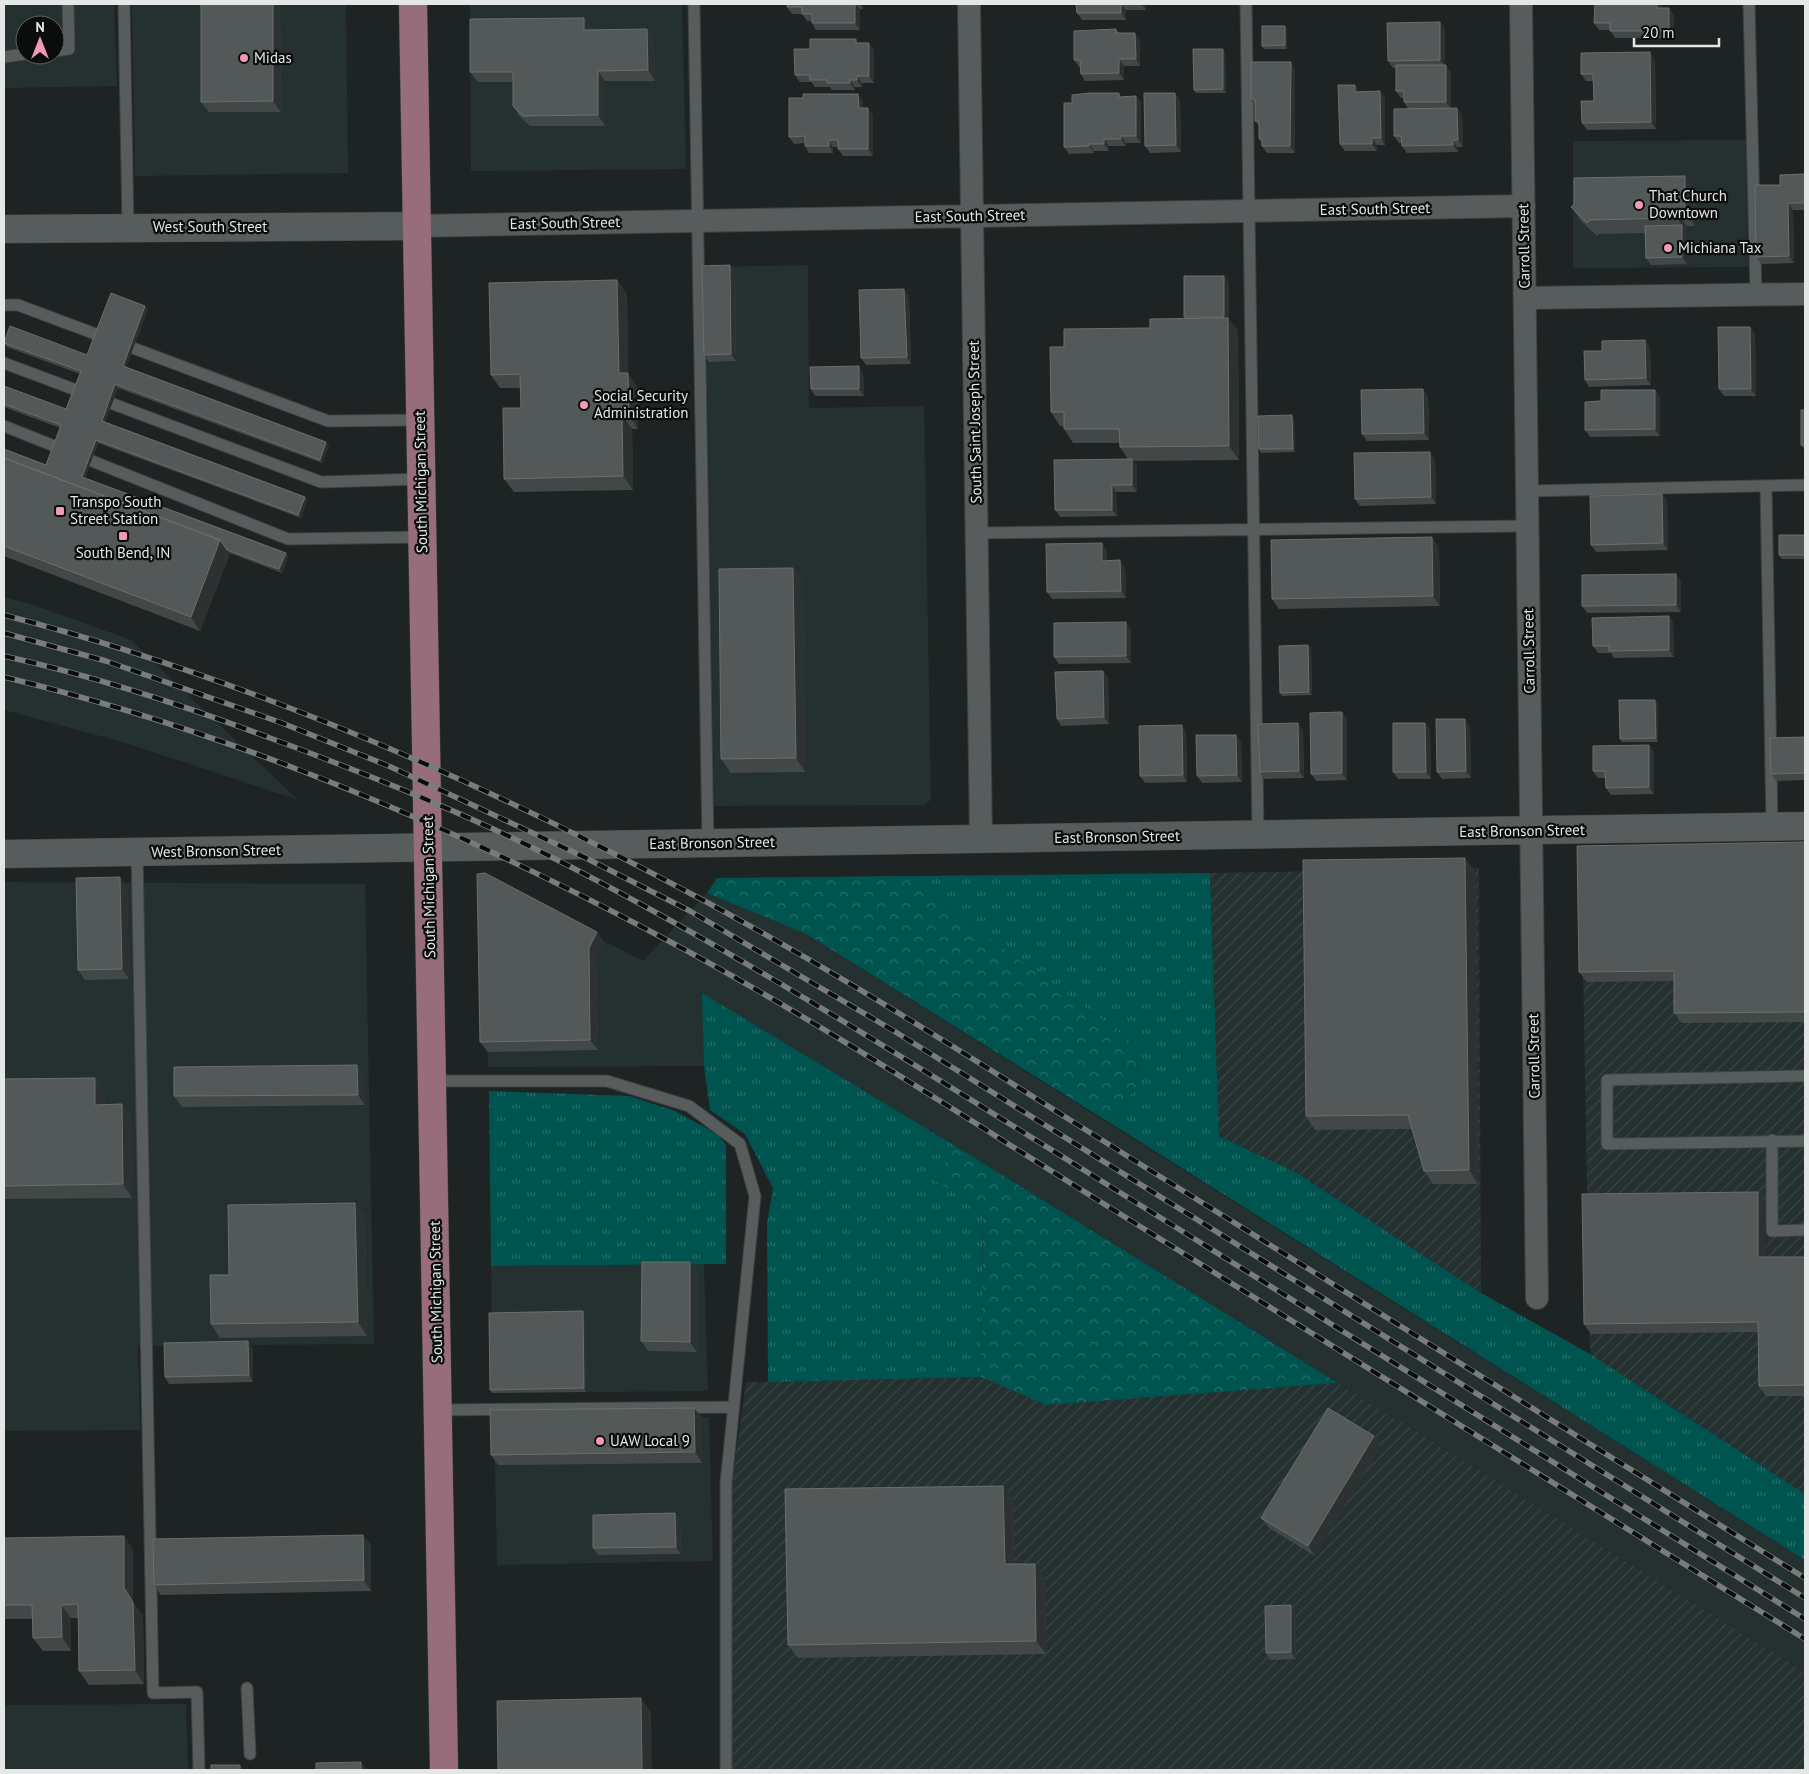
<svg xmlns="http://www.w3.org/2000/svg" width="1809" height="1774" font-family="'PT Sans',sans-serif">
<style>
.built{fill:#243130;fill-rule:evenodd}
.industrial{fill:url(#industrial-furrows)}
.grass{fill:url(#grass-tufts)}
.forest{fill:url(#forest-crowns)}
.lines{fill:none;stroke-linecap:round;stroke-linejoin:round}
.service-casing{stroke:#3d4141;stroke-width:13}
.minor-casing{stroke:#3d4141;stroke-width:24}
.tertiary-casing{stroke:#3d4141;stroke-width:29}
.primary-casing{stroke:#3d4141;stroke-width:29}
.service{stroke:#565d5c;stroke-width:11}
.minor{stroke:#565d5c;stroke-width:22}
.tertiary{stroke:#565d5c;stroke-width:28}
.primary{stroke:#976d7c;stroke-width:28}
.rail-casing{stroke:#787d7c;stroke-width:5.5}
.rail{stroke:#0a0d0c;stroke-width:4;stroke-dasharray:11;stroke-linecap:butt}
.wall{fill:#424847}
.shaded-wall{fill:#2c3231}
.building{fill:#535958;stroke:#6a6f6e}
.poi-dot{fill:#f09ab7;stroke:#0a0d0c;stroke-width:2}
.labels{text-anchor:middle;stroke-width:4.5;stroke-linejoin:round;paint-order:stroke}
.poi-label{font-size:15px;fill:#e3e7e6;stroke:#0a0d0c;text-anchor:start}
.street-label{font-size:15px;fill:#e3e7e6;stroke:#0a0d0c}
</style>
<defs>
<pattern id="industrial-furrows" width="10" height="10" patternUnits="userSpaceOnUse" patternTransform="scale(1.25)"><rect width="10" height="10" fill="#243130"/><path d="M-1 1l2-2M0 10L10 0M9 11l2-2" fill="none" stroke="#394544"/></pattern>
<pattern id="grass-tufts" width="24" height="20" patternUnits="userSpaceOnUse" patternTransform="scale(1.25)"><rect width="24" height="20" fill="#00544f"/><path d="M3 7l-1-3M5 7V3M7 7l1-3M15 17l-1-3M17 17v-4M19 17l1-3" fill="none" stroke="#256d68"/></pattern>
<pattern id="forest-crowns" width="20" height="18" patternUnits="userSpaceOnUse" patternTransform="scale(1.25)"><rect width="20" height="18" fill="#00544f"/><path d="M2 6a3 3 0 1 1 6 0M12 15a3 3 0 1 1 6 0" fill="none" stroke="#256d68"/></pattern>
</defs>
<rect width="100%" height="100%" fill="#1e2423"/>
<path class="built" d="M4,4H114L117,86L4,88ZM25,25H55V55H25Z
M132,4H346L348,173L135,176Z
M470,4H682L686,169L471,171Z
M1746,140L1748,267L1573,268V141Z
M808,265L809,408L924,406L931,800L924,805L714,806L705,267Z
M4,597L34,605L131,640L298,800L126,743L4,710Z
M484,879L643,961L707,893L808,935L1805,1560V1672L957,1147L703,994L704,1066L488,1067Z
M4,882L365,884L374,1344L138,1346L140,1430L4,1431Z
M704,1264L708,1391L492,1393L491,1266Z
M709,1417L713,1561L497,1565L494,1418Z
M186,1704L188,1770H4V1705Z"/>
<path class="industrial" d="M1805,851V1494L1590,1354L1581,854Z
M1479,868L1481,1293L1295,1172L1219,1136L1210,873Z
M981,1377L1046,1405L1338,1383L1805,1672V1770H731V1490L746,1382Z"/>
<path class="grass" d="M1210,873L1219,1136L1295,1172L1481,1293L1590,1354L1805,1494V1560L1110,1123L1138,1084L1137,1045L903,876Z
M702,993L957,1147L933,1179L983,1211L981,1377L768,1382L767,1223L773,1188L745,1134L710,1110L704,1066Z
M489,1091L629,1096L675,1111L717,1134L726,1145V1264L491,1266Z"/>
<path class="forest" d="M903,876L1137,1045L1138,1084L1110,1123L808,935L707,893L717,878Z
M957,1147L1338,1383L1046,1405L981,1377L983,1211L933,1179Z"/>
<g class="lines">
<defs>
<path id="service" d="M124,4L128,228
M694,4L708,844
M1246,4L1258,835
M1749,4L1756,295
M55,51L69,49L68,4
M4,57L25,54
M4,305H18L328,421L420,420
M4,363L321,482L422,479
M4,426L288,539L422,537
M1766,486L1772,827
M1527,491L1805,485
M977,533L1528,526
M137,852L153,1693L197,1692L199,1770
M1805,1076L1607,1080V1144L1805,1141
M432,1081H607L689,1106L740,1144L755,1196L726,1483V1770
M1772,1140V1231L1805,1230
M438,1410L734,1407
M247,1688L250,1754"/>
<path id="minor" d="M969,4L981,839
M1521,4L1537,1298
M417,226L1524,206
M1525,298L1805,294"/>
<path id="tertiary" d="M4,229L417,226
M4,854L1805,826"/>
<path id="primary" d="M413,4L444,1770"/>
</defs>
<use href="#service" class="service-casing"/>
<use href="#minor" class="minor-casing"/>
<use href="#tertiary" class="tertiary-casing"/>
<use href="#primary" class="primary-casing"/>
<use href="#service" class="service"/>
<use href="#minor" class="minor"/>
<use href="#tertiary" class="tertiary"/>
<use href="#primary" class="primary"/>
<defs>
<path id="rail" d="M4,615C246,678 479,780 699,898C850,979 995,1073 1140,1164C1362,1302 1584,1440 1805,1578
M4,633L106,661L282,723L391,767L584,857L690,911L894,1031L1805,1598
M4,656C94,676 183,705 270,738C372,776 475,817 573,868C750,960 918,1067 1087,1172C1327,1321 1566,1470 1805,1619
M4,677C235,733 454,826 663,938C812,1017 953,1110 1096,1199C1332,1346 1569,1493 1805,1639"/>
</defs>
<use href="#rail" class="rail-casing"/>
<use href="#rail" class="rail"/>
</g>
<path class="wall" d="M201,4H280L281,112H209L201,102Z
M787,4H863V9H860V30H816L812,23V21H807L802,14H792L787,7Z
M1076,4H1146V10H1126V20H1082L1077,13Z
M1662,8L1674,15V38H1615L1610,30H1599L1594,23Z
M584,18L591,28V30L647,29L654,40L655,81H605V126H530L520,117L513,106V82H478L470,72Z
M1285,26L1287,29V49H1264L1262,46Z
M1116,29L1119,33L1140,40V66H1124V80L1085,81L1081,74L1080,67H1079L1074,60Z
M1445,29V65L1451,72V108H1457L1462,115L1463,147H1457L1458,152L1407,153L1402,146V143H1399L1394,136L1408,109L1404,102V98H1401L1396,91V68H1393L1388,61Z
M859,43L874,50V83H862V87H855V90H832L830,87H815L811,82H800L795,75L810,49Z
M1225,52L1226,93H1196L1194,90Z
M1655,59L1656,129L1587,130L1582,123L1594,101V81H1586L1581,74Z
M1295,69V153H1267L1262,146V143L1259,139V126L1255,121V106L1251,99Z
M1360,92L1385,98V145H1377V151H1345L1340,144Z
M1119,93L1121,97L1136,96L1141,103V143H1126V146H1109V151H1094V153L1069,154L1064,147L1072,103Z
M1175,93L1180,100L1181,152L1150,153L1145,146Z
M858,94L863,101V108L873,115V156H843L838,149V147H833V153H809L805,146V143L794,144L789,137L803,98Z
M1805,174V210H1793L1794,263L1761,264L1756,257L1780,185Z
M1685,176L1694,189L1695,226H1687V264L1651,265L1646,258L1645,233L1599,234L1597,236L1581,221L1571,207Z
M735,272L736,361L709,362L704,355Z
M1224,276L1229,283V319L1238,331L1239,460L1133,461L1137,466V492H1116L1117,516L1060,517L1055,510L1128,459L1120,447V443H1073L1064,429V426H1060L1051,412L1064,347L1150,328L1185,318L1184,317Z
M617,280L627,294L628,374L637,387L638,429H632L633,490L514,492L504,479L521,408L520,388H500L491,375Z
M904,289L909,296L911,364L866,365L861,358Z
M145,306L148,309L126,367L329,445L322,463L118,388L105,422L305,497L307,500L301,518L98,443L85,478L286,553L288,556L282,573L230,553L200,631L4,556V449L46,465L60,428L4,407V386L66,409L80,374L7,347L4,343L87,355Z
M1750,327L1755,334L1756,396H1724L1719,389Z
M1650,347L1651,385L1589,387L1585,380L1602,351Z
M863,373L864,396H815L811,389Z
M1428,396L1429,440L1367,441L1362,434Z
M1660,397V436L1590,437L1585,430L1601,401Z
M1805,410V449H1804L1801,445Z
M1292,415L1294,419L1295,452L1261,453L1259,449Z
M1435,459L1436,504L1360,506L1355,499Z
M1662,494L1667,501L1668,550L1596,552L1591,545Z
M1805,535V559H1782L1779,555Z
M1432,537L1439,548L1440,606L1279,609L1272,599Z
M1107,550V561L1125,567L1126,598L1052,599L1047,592Z
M803,581L805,772L731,773L721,759Z
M1681,581V612L1587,613L1582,606Z
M1669,616L1673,623L1674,657L1614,658L1611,653H1598L1593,646Z
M1131,629V663L1059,664L1054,657Z
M1308,645L1311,648L1312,695L1282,696L1280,693Z
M1103,671L1108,678L1109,724L1061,726L1057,719Z
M1658,703V742H1622L1620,739Z
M1342,712L1347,719V780L1316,781L1311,774Z
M1425,723L1430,730L1431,779H1398L1393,772Z
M1470,726L1471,778L1442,779L1437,772Z
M1303,730L1304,778L1264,779L1260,772Z
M1186,732L1187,782L1145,783L1140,776Z
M1236,735L1241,742L1242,782L1202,783L1197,776Z
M1805,737V780L1776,781L1771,774Z
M1654,752V794L1611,795L1606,788V778H1598L1593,771Z
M1805,842V1022L1682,1023L1674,1013V981L1587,982L1579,972Z
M1475,871L1478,1184H1433L1424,1171L1412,1129L1315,1130L1306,1116Z
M127,887L129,979L85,980L78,970Z
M597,932L604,943L596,958L598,1050L488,1052L480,1042Z
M357,1065L365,1075V1105L182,1107L174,1096Z
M95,1078L105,1092V1105L122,1104L131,1118L132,1198L4,1199V1079Z
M1758,1192L1765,1202V1257H1805V1396H1766L1759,1386L1758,1332L1591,1334L1584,1324Z
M355,1203L365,1216L367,1336L220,1338L211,1324L229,1275Z
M690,1262L698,1272L697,1352L648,1351L641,1341Z
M583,1311L585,1315L586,1392L492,1393L490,1390Z
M253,1348V1382L169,1384L165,1377Z
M694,1408L702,1418V1463L498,1465L491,1455Z
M1374,1436L1381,1446L1315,1556L1269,1528L1261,1518Z
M1003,1486L1013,1499L1014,1564L1045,1578L1046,1654L798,1658L788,1645Z
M675,1513L680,1520L681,1554L598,1555L593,1548Z
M363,1535L371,1545V1591L161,1595L154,1585Z
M4,1538L133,1549V1602L143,1616L144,1684L89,1685L79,1671L78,1618H71V1651H43L33,1638V1619H4Z
M1291,1605L1295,1612L1296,1659L1270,1660L1266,1653Z"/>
<path class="shaded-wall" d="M273,4H280L281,112L273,101Z
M855,4H856L860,9V30L855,23Z
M859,4H863V9Z
M1121,4L1126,10V20L1121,13Z
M1141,4H1146V10Z
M1657,4H1662L1661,15L1657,8Z
M1669,8L1674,15V38L1669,31Z
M584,18L591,28V40L584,30Z
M1440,22L1445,29V67L1440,60Z
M1285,26L1287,29V49L1285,45Z
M647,29L654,40L655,81L648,70Z
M1135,33L1140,40V66L1136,59Z
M869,43L874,50V83L869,76Z
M1223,49L1225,52L1226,93L1223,89Z
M1650,52L1655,59L1656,129L1651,122Z
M1119,59L1124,66V80L1119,73Z
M1291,62L1295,69V153L1290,146Z
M1446,65L1451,72V109L1446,102Z
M598,71L605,81V126L598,115Z
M857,76L862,83V87L857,80Z
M850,80L855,87V90L850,83Z
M1355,85L1360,92H1355Z
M1380,91L1385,98V145L1381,138Z
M1175,93L1180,100L1181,152L1176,145Z
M858,94L863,101V115L859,108Z
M1136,96L1141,103V143L1136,136Z
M868,108L873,115V156L868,149Z
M1457,108L1462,115L1463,147L1458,140Z
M1121,136L1126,143V146L1121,139Z
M1372,138L1377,145V151L1372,144Z
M1104,139L1109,146V151L1104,144Z
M829,140L833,147V153L829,146Z
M1453,140L1457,147L1458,152L1453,145Z
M1089,144L1094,151V153L1089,146Z
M1685,176L1694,189L1695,226L1685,212Z
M1788,203L1793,210L1794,263L1789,256Z
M1677,212L1687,226V232L1677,218Z
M1682,225L1687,232V264L1682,257Z
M730,265L735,272L736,361L731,354Z
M1224,276L1229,283V319L1238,331L1239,460L1229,446L1228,322L1224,317Z
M617,280L627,294L628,374L637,387L638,429L629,415L619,373Z
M904,289L909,296L911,364L907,357Z
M145,306L148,309L125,370L123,366Z
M1750,327L1755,334L1756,396L1751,389Z
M1645,340L1650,347L1651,385L1646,378Z
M859,366L863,373L864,396L859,389Z
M115,384L118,388L104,425L102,421Z
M1423,389L1428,396L1429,440L1424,433Z
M1655,390L1660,397V436L1655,429Z
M622,415L632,429L633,490L623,476Z
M1292,415L1294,419L1295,452L1293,449Z
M96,440L98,443L84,480L82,477Z
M326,442L329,445L322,463L320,460Z
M1430,452L1435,459L1436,504L1431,497Z
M1132,459L1137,466V492L1132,485Z
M1112,485L1116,492L1117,516L1112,510Z
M1662,494L1667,501L1668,550L1663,543Z
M305,497L307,500L301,518L298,515Z
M1432,537L1439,548L1440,606L1433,596Z
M220,540L230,553L200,631L191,617Z
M1102,543L1107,550V568L1102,561Z
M286,553L288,556L282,573L279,569Z
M1120,560L1125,567L1126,598L1121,591Z
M793,568L803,581L805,772L796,758Z
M1676,574L1681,581V612L1676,605Z
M1669,616L1673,623L1674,657L1669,650Z
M1126,622L1131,629V663L1126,656Z
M1308,645L1311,648L1312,695L1309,692Z
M1103,671L1108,678L1109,724L1104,717Z
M1655,700L1658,703V742L1656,738Z
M1342,712L1347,719V780L1342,773Z
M1465,719L1470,726L1471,778L1466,771Z
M1298,723L1303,730L1304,778L1299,771Z
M1425,723L1430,730L1431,779L1426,772Z
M1182,725L1186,732L1187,782L1183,775Z
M1236,735L1241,742L1242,782L1237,775Z
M1649,745L1654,752V794L1649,787Z
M1465,858L1475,871L1478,1184L1469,1170Z
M120,877L127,887L129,979L122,969Z
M597,932L604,943L596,958L598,1050L590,1040L589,948Z
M357,1065L365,1075V1105L358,1095Z
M95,1078L105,1092V1119L95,1105Z
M122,1104L131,1118L132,1198L123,1184Z
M1758,1192L1765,1202L1766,1268L1758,1257Z
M355,1203L365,1216L367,1336L358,1322Z
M690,1262L698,1272L697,1352L690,1342Z
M583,1311L585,1315L586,1392L584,1388Z
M248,1341L253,1348V1382L249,1375Z
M694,1408L702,1418V1463L695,1452Z
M1374,1436L1381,1446L1315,1556L1308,1546Z
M1003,1486L1013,1499L1014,1578L1005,1564Z
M675,1513L680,1520L681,1554L676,1547Z
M363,1535L371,1545V1591L364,1580Z
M124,1536L133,1549V1602L143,1616L144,1684L135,1670L124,1588Z
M1035,1564L1045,1578L1046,1654L1036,1641Z
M61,1605L71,1618V1651L62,1637Z
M1291,1605L1295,1612L1296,1659L1291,1652Z
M641,1698L651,1712L652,1770H642Z
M361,1762L367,1770H361Z
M240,1765L243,1770H240Z"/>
<path class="building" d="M201,4H273V101L201,102Z
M787,4H855V23H812V14H802V7H787Z
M1076,4H1121V13H1077Z
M1595,4H1657V8H1669V31H1610V23H1594Z
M584,18V30L647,29L648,70L598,71V115L523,116L513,106V72H470V19Z
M1440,22V60L1388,61L1387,23Z
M1262,26H1285V45L1262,46Z
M1116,29V33H1135L1136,59H1119V73L1081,74L1080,60H1074V31Z
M810,39H856V43H869V76H857V80H850V83H827V80H810V75H795L794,49H810Z
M1193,49H1223V89L1194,90Z
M1650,52L1651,122L1582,123L1581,101H1594L1593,74H1581V53Z
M1251,62H1291L1290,146H1262V139H1259V121H1255V99H1251Z
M1396,65H1446V102H1404V91H1396Z
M1338,85H1355V92L1380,91L1381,138H1372V144H1340Z
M1090,93H1119V97L1136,96V136H1121V139H1104V144H1089V146L1064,147V103H1072V95Z
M1144,93H1175L1176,145L1145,146Z
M803,94H858L859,108H868V149H838V140H829V146H805V136L789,137V98H803Z
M1457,108L1458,140H1453V145L1402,146L1401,136H1394V109Z
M1805,174V203H1788L1789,256L1756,257L1755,185H1780V175Z
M1685,176V212H1677V218L1590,220L1587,223L1571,207L1574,204V178Z
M1682,225V257L1646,258L1645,226Z
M730,265L731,354L704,355L702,266Z
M1184,276H1224V317H1184Z
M617,280L619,373H628L629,415H622L623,476L504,479L503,408H521L520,374L491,375L489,283Z
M904,289L907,357L861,358L859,290Z
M111,293L145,306L123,366L326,442L320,460L115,384L102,421L305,497L298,515L96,440L82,477L286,553L279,569L227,550L220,540L4,458V449L46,465L61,425L4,404V386L66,409L81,371L4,343L10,326L87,355Z
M1228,318L1229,446L1120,447L1119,429H1064V412H1051L1050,347H1064V329L1150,328V319Z
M1718,327H1750L1751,389H1719Z
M1645,340L1646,378L1585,380L1584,351H1602V341Z
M859,366V389H811L810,367Z
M1423,389L1424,433L1362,434L1361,390Z
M1601,390H1655V429L1585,430V402L1601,401Z
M1801,410H1805V445H1801Z
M1292,415L1293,449H1259L1258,416Z
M1430,452L1431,497L1355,499L1354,453Z
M4,458L220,540L191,617L4,546Z
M1132,459V485H1112V510H1055L1054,460Z
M1662,494L1663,543L1591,545L1590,496Z
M1779,535H1805V555H1779Z
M1432,537L1433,596L1272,599L1271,540Z
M1102,543V561L1120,560L1121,591L1047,592L1046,544Z
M793,568L796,758L721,759L719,569Z
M1676,574V605L1582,606V575Z
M1669,616V650L1609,651V646H1593L1592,618Z
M1126,622V656L1054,657V623Z
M1308,645L1309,692L1280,693L1279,646Z
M1103,671L1104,717L1057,719L1055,672Z
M1619,700H1655L1656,738L1620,739Z
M1342,712V773L1311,774L1310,713Z
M1436,719H1465L1466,771L1437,772Z
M1298,723L1299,771L1260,772L1258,724Z
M1393,723H1425L1426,772H1393Z
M1182,725L1183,775L1140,776L1139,726Z
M1196,735H1236L1237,775L1197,776Z
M1805,737V773L1771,774L1770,738Z
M1649,745V787L1606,788L1605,771H1593V746Z
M1805,842V1012L1674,1013V971L1579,972L1577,846Z
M1465,858L1469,1170L1424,1171L1408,1115L1306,1116L1303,860Z
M485,873L597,932L589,948L590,1040L480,1042L477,874Z
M120,877L122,969L78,970L76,878Z
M357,1065L358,1095L174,1096V1067Z
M95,1078V1105L122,1104L123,1184L4,1186V1079Z
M1758,1192V1257H1805V1385L1759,1386L1758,1322L1584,1324L1582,1194Z
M355,1203L358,1322L211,1324L210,1275H229L228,1205Z
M642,1262H690V1342L641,1341Z
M583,1311L584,1388L490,1390L489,1313Z
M248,1341L249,1375L165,1377L164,1343Z
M694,1408L695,1452L491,1455L490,1410Z
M1328,1408L1374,1436L1308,1546L1261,1518Z
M1003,1486L1005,1564H1035L1036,1641L788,1645L785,1489Z
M675,1513L676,1547L593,1548V1515Z
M363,1535L364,1580L154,1585L153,1539Z
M124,1536V1588L133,1602L135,1670L79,1671L78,1604L61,1605L62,1637L33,1638L32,1605H4V1538Z
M1291,1605V1652L1266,1653L1265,1606Z
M641,1698L642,1770H498L497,1701Z
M361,1762V1770H316V1763Z
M211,1765H240V1770H211Z"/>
<g class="poi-dot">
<circle cx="244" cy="58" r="5"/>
<circle cx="1639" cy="205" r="5"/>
<circle cx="1668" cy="248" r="5"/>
<circle cx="584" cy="405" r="5"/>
<rect x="55" y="506" width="10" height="10" rx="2.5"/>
<rect x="118" y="531" width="10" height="10" rx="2.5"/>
<circle cx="600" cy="1441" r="5"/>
</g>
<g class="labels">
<g class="poi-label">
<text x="254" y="63">Midas</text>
<text x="1649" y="201">That Church<tspan x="1649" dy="17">Downtown</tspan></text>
<text x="1678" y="253">Michiana Tax</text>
<text x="594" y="401">Social Security<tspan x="594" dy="17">Administration</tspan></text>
<text x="70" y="507">Transpo South<tspan x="70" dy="17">Street Station</tspan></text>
<text x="123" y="558" text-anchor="middle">South Bend, IN</text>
<text x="610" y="1446">UAW Local 9</text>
</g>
<g class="street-label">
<text transform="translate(1375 209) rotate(-1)" y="5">East South Street</text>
<text transform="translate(970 216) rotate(-1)" y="5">East South Street</text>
<text transform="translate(565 223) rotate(-1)" y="5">East South Street</text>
<text x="210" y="232">West South Street</text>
<text transform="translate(1524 246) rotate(-91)" y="5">Carroll Street</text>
<text transform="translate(975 422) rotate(-91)" y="5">South Saint Joseph Street</text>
<text transform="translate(421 482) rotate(-91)" y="5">South Michigan Street</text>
<text transform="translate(1529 651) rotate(-91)" y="5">Carroll Street</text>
<text transform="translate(1522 831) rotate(-1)" y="5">East Bronson Street</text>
<text transform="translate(1117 837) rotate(-1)" y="5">East Bronson Street</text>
<text transform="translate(712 843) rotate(-1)" y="5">East Bronson Street</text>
<text transform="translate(216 851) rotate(-1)" y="5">West Bronson Street</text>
<text transform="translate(429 887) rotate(-91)" y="5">South Michigan Street</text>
<text transform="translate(1534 1056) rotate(-91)" y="5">Carroll Street</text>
<text transform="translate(436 1292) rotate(-91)" y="5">South Michigan Street</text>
</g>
</g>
<rect width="1809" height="1774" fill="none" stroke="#e3e7e6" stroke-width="10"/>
<g transform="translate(40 40)"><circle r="24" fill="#0a0d0c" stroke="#616463"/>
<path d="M0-4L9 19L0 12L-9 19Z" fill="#f09ab7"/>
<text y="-8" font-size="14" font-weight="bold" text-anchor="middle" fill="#e3e7e6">N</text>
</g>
<path d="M1634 38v8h85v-8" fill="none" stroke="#e3e7e6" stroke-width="2.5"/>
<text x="1642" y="38" font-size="15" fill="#e3e7e6" stroke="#0a0d0c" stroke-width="4" paint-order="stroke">20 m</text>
</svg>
